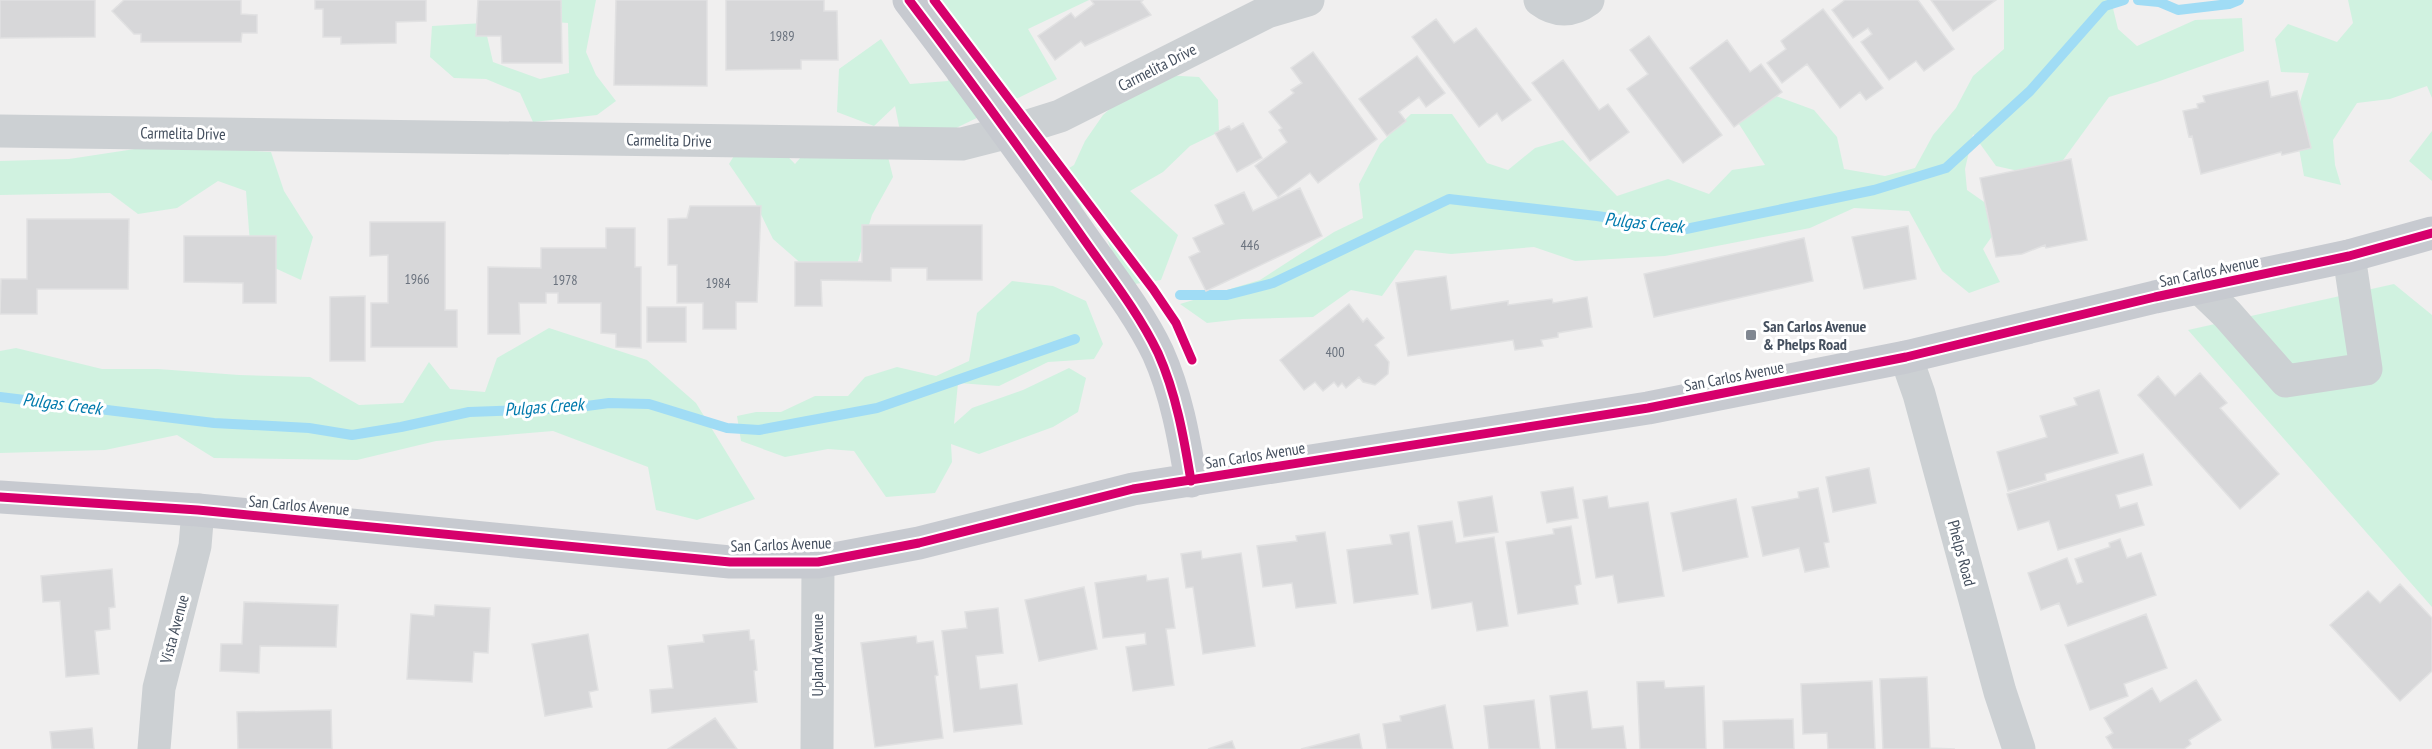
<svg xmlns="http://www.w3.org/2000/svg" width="2432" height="749" font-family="'PT Sans Narrow',sans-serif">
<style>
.green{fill:#d0f2e0}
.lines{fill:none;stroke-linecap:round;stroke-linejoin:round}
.stream{stroke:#a0dcf5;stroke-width:10}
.building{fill:#d7d7d9;stroke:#e1e1e2;stroke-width:1.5}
.minor{stroke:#ccd0d3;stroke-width:33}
.major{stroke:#c7cad0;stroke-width:33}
.cycleway-casing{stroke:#fff;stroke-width:13}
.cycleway{stroke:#d6006c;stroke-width:9}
.poi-dot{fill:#808791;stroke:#fff;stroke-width:2}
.labels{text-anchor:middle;stroke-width:6;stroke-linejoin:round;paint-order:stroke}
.number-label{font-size:14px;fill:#6a727e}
.street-label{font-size:16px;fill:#444f5e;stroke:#fff}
.poi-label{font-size:16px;font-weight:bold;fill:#444f5e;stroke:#fff;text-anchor:start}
.water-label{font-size:18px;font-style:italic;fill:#017aad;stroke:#fff}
</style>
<rect width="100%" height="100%" fill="#f0efef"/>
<path class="green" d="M522,0H596L586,52L596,75L616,101L597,115L533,122L520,93L486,79L454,78L430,57L432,26L484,23L493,62L540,79L569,73L568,23L542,21Z
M917,0H1089L1028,29L1057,79L954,129L900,131L895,106L874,126L837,112L839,69L881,39L910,84L948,81L943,33Z
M2004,0H2111L2118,29L2137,46L2195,20L2242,18L2244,51L2157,82L2109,97L2050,178L1996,166L1973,134L1965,169L1967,190L1997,211L2000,225L1983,249L2000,282L1969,293L1942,271L1909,211L1854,208L1810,228L1665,256L1575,261L1534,247L1451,254L1415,250L1382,296L1351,290L1313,317L1242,319L1207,323L1180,304L1260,280L1334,232L1363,218L1359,184L1380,144L1411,114H1452L1487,163L1508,170L1535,148L1563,140L1617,196L1668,179L1709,194L1732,170L1765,165L1732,113L1768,93L1814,110L1837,137L1844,169L1885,176L1915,168L1933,135L1956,108L1973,76L2004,49Z
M2348,0H2432V98L2427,86L2390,99L2357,103L2333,140L2335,165L2341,185L2304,176L2294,121L2309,73L2281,72L2275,39L2288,24L2337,42L2353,23Z
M1164,75L1199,77L1218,100L1219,132L1190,146L1163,172L1130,191L1178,235L1161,280L1135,284L1112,253L1100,218L1065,196L1055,177L1074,165L1085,141L1103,115L1138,84Z
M2432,131V181L2409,161Z
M746,136H768L795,164L819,136L888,157L893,177L872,215L855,271L812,273L773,239L755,202L729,164Z
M161,145L271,152L284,191L313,237L301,280L251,257L246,191L218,181L177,208L138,214L110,193L0,195V161L69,159Z
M1012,281L1053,286L1086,301L1103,344L1094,359L1048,362L999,386L958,383L954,424L972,408L1023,390L1069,368L1086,378L1078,412L1053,427L979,454L951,444L952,462L935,493L886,497L854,451L828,449L785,457L741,441L737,416L756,412H781L815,396H848L865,377L897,367L936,376L969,361L977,313Z
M2394,284L2432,315V607L2188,330Z
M549,328L647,360L696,403L755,499L697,520L656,510L648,467L553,431L436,441L357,460L214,458L177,435L105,450L0,453V351L16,348L102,369H158L239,375L310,377L359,405L403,403L429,362L450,389L485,392L497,358Z"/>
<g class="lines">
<path class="stream" d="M2138,0L2159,2L2178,10L2229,4L2239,0
M1180,295H1227L1273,283L1449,199L1597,216L1686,229L1874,190L1946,168L2030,91L2105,6L2124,0
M0,397L214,423L309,428L352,435L401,427L469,412L572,408L609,403L649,404L727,428L759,430L877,408L1075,339"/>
</g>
<path class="building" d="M0,0H95V37L0,38Z
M124,0H241V14L257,15V33H242L241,42H141V34H134L112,11Z
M315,0H426V21L396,22V43L341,44V37H323V9H315Z
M478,0H561L562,63H502L501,36H476Z
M616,0H707V86L614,85Z
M726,0H824V11H837L838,60H801V69L726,70Z
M1091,0H1143L1141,2L1151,15L1085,46L1081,41L1055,60L1038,36L1071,13L1075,18L1094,4Z
M1845,0H1918L1954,49L1924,71L1916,61L1889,80L1861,42L1872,34L1868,28L1853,38L1832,10Z
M1931,0H1996L1953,31Z
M1823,9L1883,88L1866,100L1860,92L1840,108L1807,64L1782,83L1767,63L1786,49L1781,41Z
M1436,19L1454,43L1476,28L1531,100L1502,121L1497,113L1479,127L1412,37Z
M1649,36L1722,135L1683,163L1627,89L1648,74L1630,50Z
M1727,40L1750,72L1761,64L1782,92L1734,127L1690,68Z
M1313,52L1377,139L1318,183L1310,173L1278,197L1255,166L1287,142L1279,130L1282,128L1269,112L1294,93L1291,90L1302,83L1291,68Z
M1417,56L1445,93L1426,107L1419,97L1399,112L1406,121L1387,136L1359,99Z
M1563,60L1599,110L1608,104L1629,132L1590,161L1532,83Z
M2268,81L2271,97L2297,91L2311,148L2282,155L2281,152L2201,174L2192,136L2189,137L2183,111L2198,108L2197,104L2205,102L2203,96Z
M1243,123L1262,158L1237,172L1215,133L1229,126L1231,130Z
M2071,159L2087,240L2046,248L2045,245L2022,254L1996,257L1980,178Z
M1300,188L1322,236L1206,291L1189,257L1200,252L1193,238L1224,224L1215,205L1244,192L1253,211Z
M690,206H761L757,302H736V329H703V303H677V265H668V219L687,218Z
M27,219H129L128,289H37V314H0L1,279H27Z
M370,222H445V310H457V347H371V303H388V255L370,256Z
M862,225H982V280H927V268H891V281L821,280L822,306H795V262H862Z
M1908,226L1916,279L1864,289L1852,237Z
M606,228H635V267H641V348L616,347V334L601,333V303H558V293H546V303H519L520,334H488V267L541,268V248H606Z
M184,236H276V303H243V283L184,282Z
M1804,238L1813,281L1654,317L1644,274Z
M1446,276L1451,310L1508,301V305L1552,299L1553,303L1587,297L1592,327L1558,333V337L1541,340L1543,346L1515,350L1513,340L1408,356L1396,283Z
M365,296V361H330V297Z
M1349,304L1363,322L1367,318L1384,338L1375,345L1389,362L1388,374L1375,385L1363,382L1359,377L1346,388L1342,383L1338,387L1334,382L1323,391L1315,382L1304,390L1280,360Z
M647,307H686V342H647Z
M2200,373L2227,403L2220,408L2279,474L2240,509L2138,395L2158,376L2175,396Z
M2099,390L2118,453L2045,474L2046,480L2008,491L1997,452L2047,437L2040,416L2077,405L2074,398Z
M2143,454L2152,485L2116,495L2120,508L2137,503L2144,525L2058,550L2049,521L2018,530L2007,494Z
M1869,468L1876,503L1833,512L1826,477Z
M1573,487L1578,518L1547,523L1541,492Z
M1818,488L1829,542L1824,543L1829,567L1805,572L1799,548L1763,556L1752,507L1799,498L1798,492Z
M1492,496L1498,532L1464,537L1458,502Z
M1607,496L1609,508L1648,502L1664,596L1618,603L1613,575L1596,578L1583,500Z
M1736,499L1748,557L1683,571L1671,513Z
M1452,521L1456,543L1494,537L1508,626L1477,631L1472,602L1432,609L1418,526Z
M1571,526L1581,584L1575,586L1578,604L1518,614L1506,542L1554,534L1553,529Z
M1325,532L1336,603L1296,608L1292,583L1263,587L1257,546L1297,541L1296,536Z
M1409,532L1418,594L1354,603L1347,550L1392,544L1390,535Z
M2120,539L2127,558L2141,553L2156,595L2068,626L2059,603L2041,610L2028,573L2067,558L2077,584L2083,582L2075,559L2110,547L2109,543Z
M1201,551L1202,559L1241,553L1255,646L1203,654L1193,587L1186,588L1181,554Z
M112,569L115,607L109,608L110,629L95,631L99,674L66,677L60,601L43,602L41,576Z
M1146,575L1147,581L1168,578L1175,628L1166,629L1174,685L1133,691L1126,647L1146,644L1145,633L1103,638L1095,583Z
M2400,584L2432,618V671L2400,701L2330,625L2368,591L2380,603Z
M1084,587L1097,649L1039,661L1025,600Z
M244,602L338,605L336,647L260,646L259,673L220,671L221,644H242Z
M435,605L490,608L488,653L474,652L472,682L407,679L411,614L434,616Z
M998,608L1003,653L976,656L980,689L1017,684L1022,724L954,732L942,631L967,628L965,612Z
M2146,614L2167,668L2124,684L2128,696L2090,710L2065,645Z
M749,630L750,640H754L757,670L754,671L757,702L652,713L650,690L673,688L668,646L704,642L703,635Z
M588,634L598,690L589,692L592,707L545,716L532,644Z
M916,636L917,643L933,641L938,675L935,676L943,738L875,747L861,643Z
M1927,677L1930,748L1955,749H1883L1880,679Z
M2196,680L2221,720L2189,740L2191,744L2184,749H2113L2106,737L2113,733L2104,718L2152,688L2160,702Z
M1664,681L1665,688L1704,686L1706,749H1640L1637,682Z
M1872,681L1875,749H1828L1827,733L1803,734L1801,684Z
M1587,691L1592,729L1623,726L1626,749H1556L1550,696Z
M1534,700L1540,749H1489L1484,706Z
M1445,705L1453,749H1387L1383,724L1401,721L1400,716Z
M331,710L332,749H238L237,712Z
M715,718L737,749H668Z
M1793,719L1794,749H1724L1723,721Z
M92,728L94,749H52L50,732Z
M1359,734L1362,749H1301Z
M1232,741L1235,749H1208Z"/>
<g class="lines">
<path class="minor" d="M1540,0C1556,12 1572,12 1588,0
M0,131L962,144L1009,132L1060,116L1267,12L1308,0
M2200,288L2227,314L2286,381L2366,369L2349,256
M1906,357L1919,394L2000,692L2019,749
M154,749L159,688L195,546L198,510
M817,749L818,562"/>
<path class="major" d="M909,0C967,76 1023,153 1078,231C1105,270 1138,311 1158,353C1176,393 1184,438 1191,481
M0,497L198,510L730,562H818L919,543L1133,489L1648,408L1906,357L2155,297L2349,256L2432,233"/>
<defs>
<path id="cycleway" d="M909,0C967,76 1023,153 1078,231C1105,270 1138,311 1158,353C1176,393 1184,438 1191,481
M934,0L1153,289L1176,323L1192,360
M0,497L198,510L730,562H818L919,543L1133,489L1648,408L1906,357L2155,297L2349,256L2432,233"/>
</defs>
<use href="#cycleway" class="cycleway-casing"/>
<use href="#cycleway" class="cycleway"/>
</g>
<rect class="poi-dot" x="1745" y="329" width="12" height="12" rx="3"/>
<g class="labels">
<g class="number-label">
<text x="782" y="41">1989</text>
<text x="1250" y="250">446</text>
<text x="417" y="284">1966</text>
<text x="565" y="285">1978</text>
<text x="718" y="288">1984</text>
<text x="1335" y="357">400</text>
</g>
<g class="street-label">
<text transform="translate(1157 67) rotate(-27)" y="6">Carmelita Drive</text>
<text transform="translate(183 133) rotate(1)" y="6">Carmelita Drive</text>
<text transform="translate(669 140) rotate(1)" y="6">Carmelita Drive</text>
<text transform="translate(2209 271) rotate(-12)" y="6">San Carlos Avenue</text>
<text transform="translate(1734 376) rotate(-11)" y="6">San Carlos Avenue</text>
<text transform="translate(1255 455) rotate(-9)" y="6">San Carlos Avenue</text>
<text transform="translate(299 505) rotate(5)" y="6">San Carlos Avenue</text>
<text transform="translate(781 544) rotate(-2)" y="6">San Carlos Avenue</text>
<text transform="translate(1962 553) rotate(75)" y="6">Phelps Road</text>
<text transform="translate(174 629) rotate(-75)" y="6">Vista Avenue</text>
<text transform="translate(817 655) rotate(-90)" y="6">Upland Avenue</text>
</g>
<g class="poi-label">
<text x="1763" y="332">San Carlos Avenue<tspan x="1763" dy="18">&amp; Phelps Road</tspan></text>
</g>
<g class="water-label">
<text transform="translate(1644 223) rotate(6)" y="6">Pulgas Creek</text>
<text transform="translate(62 404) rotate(7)" y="6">Pulgas Creek</text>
<text transform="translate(544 407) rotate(-4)" y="6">Pulgas Creek</text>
</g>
</g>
</svg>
